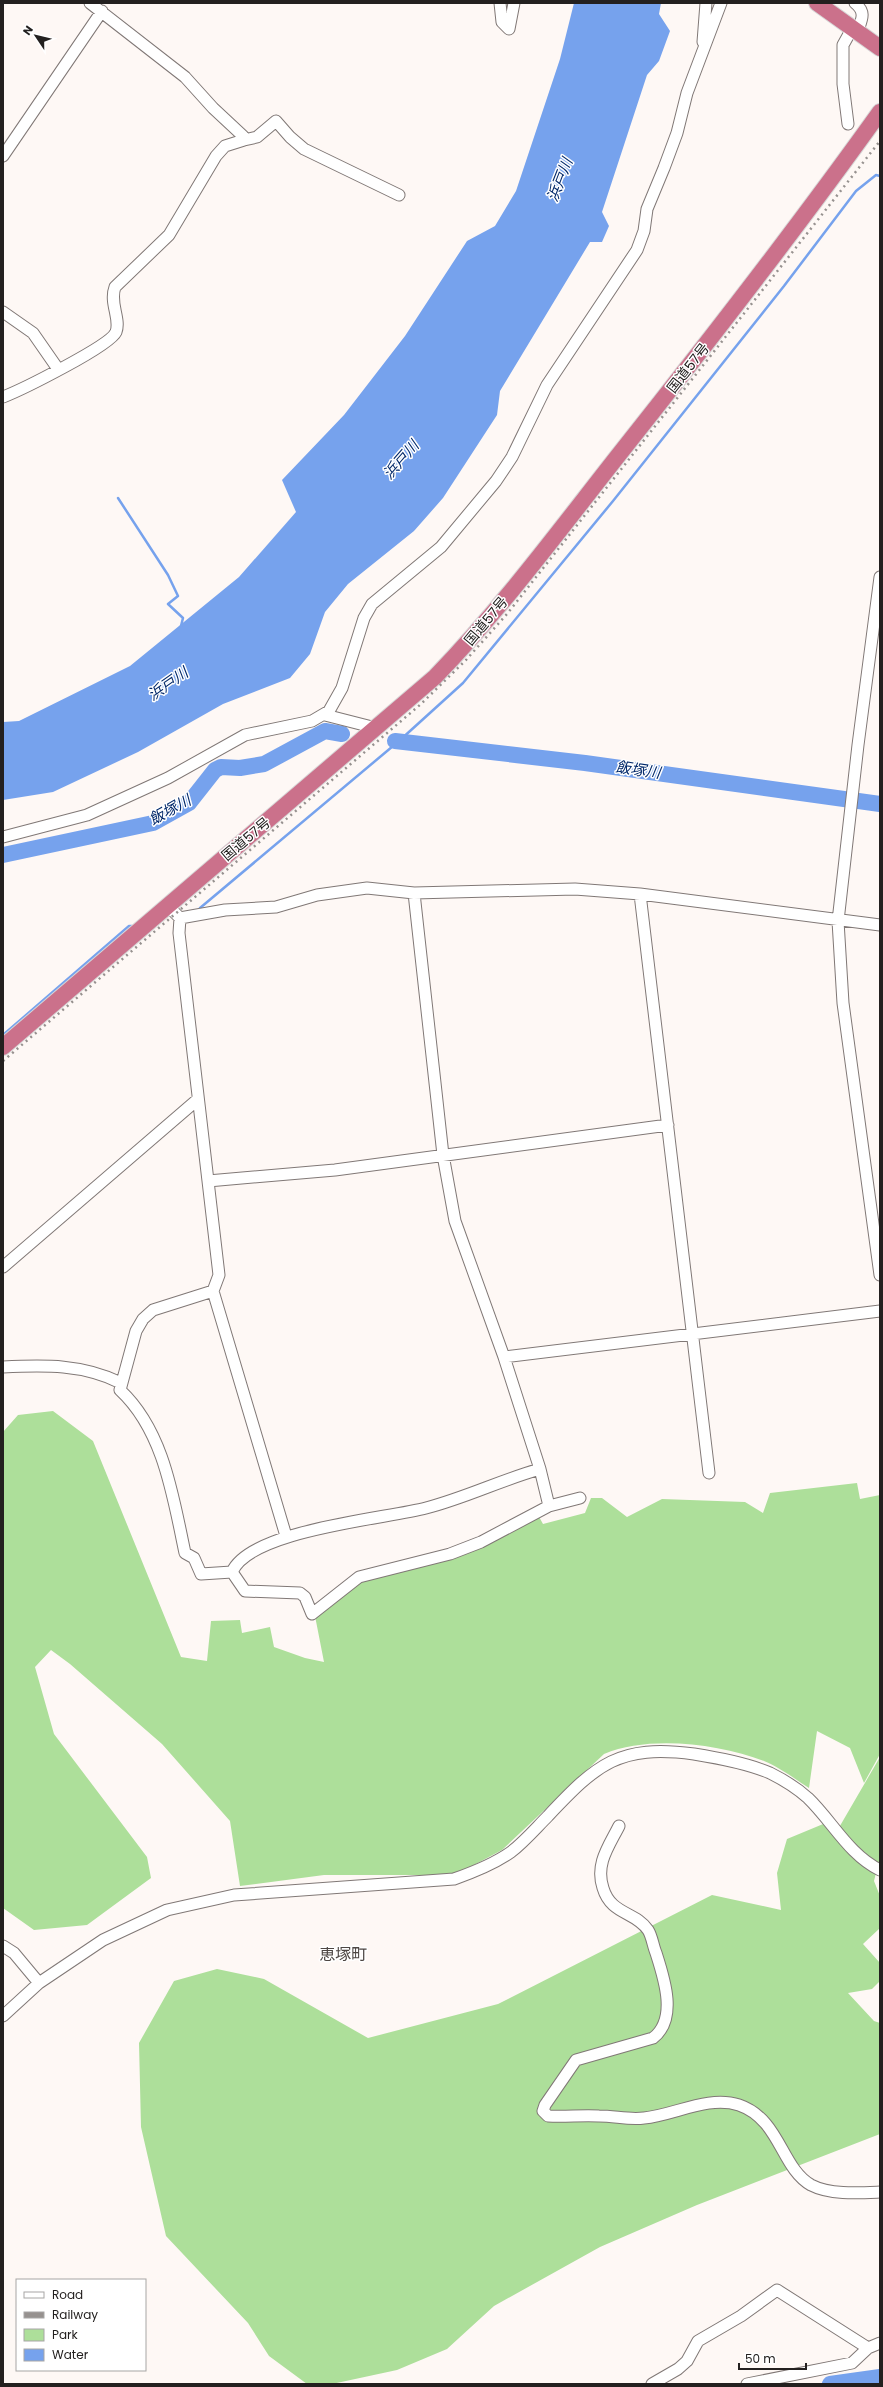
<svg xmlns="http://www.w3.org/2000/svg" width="883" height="2387" font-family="Poppins,'Noto Sans JP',sans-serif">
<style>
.green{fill:#addf9a}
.water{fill:#76a2ed}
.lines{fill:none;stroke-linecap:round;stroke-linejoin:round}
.stream{stroke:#76a2ed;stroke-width:2.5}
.river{stroke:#76a2ed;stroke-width:16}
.minor-casing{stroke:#807876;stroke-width:13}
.highway-casing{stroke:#d7d7d7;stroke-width:18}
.minor{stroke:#fff;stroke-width:11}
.highway{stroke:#cb718b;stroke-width:16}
.rail{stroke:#96918f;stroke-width:2.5;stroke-dasharray:2 4;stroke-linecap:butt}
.labels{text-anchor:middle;stroke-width:3;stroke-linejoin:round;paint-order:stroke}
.street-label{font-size:14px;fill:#23201f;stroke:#fff}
.water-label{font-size:15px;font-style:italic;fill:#03296a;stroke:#fff}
.quarter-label{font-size:16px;fill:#4d4643;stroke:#fff}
</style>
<rect width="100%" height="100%" fill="#fef8f5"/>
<path class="green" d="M53,1411L93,1441L181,1657L207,1661L211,1621L240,1620L242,1633L270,1627L274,1647L305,1658L324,1662L315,1616L361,1578L382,1574L538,1515L543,1524L585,1513L591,1498H602L627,1517L662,1499L745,1502L763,1513L770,1493L857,1483L860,1499L880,1495V1754L864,1783L850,1748L817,1731L809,1788C795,1779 779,1767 764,1761C718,1744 650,1735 604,1754L502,1850L455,1875H324L240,1886L230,1821L162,1744L70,1664L51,1650L35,1667L54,1734L147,1857L151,1878L87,1925L34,1930L3,1908V1432L18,1415Z
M880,1757V1870L877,1869L874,1881L880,1896V1928L863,1944L880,1963V1981L872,1989L848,1993L874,2021L880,2023V2134L697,2205L600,2247L494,2306L447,2349L397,2370L332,2384H307L269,2356L248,2323L166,2236L141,2127L139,2043L174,1981L217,1969L264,1979L368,2038L498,2004L712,1895L781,1910L777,1873L787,1839L828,1822L837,1831Z"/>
<path class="water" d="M574,3H661L659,14L670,31L659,61L647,75L602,212L609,226L602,242H590L500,391L497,415L443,498L414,531L348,584L325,612L310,654L290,678L223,704L138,752L53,792L3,800V722L19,721L130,666L239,577L296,512L282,480L344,415L405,336L467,241L495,226L516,191L560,59Z"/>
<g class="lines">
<path class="stream" d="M118,498L168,575L178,596L168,604L183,618L181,626
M200,908L399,741L463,683L613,501L784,286L856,191L876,175L880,176
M3,1035L129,926H132"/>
<path class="river" d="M395,741L585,763L880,804
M3,855L153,823L189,803L215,770L221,767L240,768L264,764L325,731L342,734
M830,2384L880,2377"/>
<defs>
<path id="minor" d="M500,3L502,22L509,29L514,3
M855,3C866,12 862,19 858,30
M703,42L706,3
M848,124L843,84V45L853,27
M244,140L257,137L276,121L290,137L304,149L399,195
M3,156L102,11
M3,312L33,333L58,369
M3,397C21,390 110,346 116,332C121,319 109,303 115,287L169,235L216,156L225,146L244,140L243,136L213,108L185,77L90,3
M880,577L858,745L838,921L843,1003L880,1275
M325,715L376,728
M3,837L87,815L168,778L245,735L312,721L329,711L342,688L364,618L372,604L441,547L496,481L512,457L547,385L637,250L644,231L647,209L664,168L677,133L687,93L721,3
M414,893L443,1155L455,1221L504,1357L540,1469L549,1506L580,1498
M640,894L709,1473
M168,906L180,918L179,933L219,1275L213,1291L286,1536
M180,918L225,910L276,907L317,895L367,888L414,893L575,889L640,894L880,925
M208,1181L335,1170L668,1125
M3,1267L197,1100
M213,1291L153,1310L143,1319L136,1331L120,1390C164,1431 173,1497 185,1553L194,1558L201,1574L232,1572
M504,1357L880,1311
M3,1367C45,1365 83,1364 121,1383
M232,1572L245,1591L300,1593L305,1597L312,1614L359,1577L450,1554L481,1542L549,1506
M232,1572C250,1530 384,1519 426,1508C465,1498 501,1480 540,1469
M619,1826C609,1846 595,1864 603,1888C611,1915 635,1911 648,1930C652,1936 653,1946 656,1953C664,1978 678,2019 653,2038L576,2060L545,2105L543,2111L548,2116C565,2117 582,2115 599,2116C615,2116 629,2120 644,2118C675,2115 708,2095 739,2105C780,2119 781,2168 811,2185C830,2195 859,2193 880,2192
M3,1946L14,1953L39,1983
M3,2016L39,1983L103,1940L167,1910L234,1895L454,1879C474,1872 494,1864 511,1852C525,1841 536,1828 548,1816C597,1764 619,1744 694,1754C719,1758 747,1763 770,1773C782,1779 798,1789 808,1798C832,1821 849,1855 880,1870
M652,2384L678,2369L687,2361L698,2341L741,2316L777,2290L868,2348
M747,2384L852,2363L868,2348L880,2343"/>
<path id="highway" d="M817,3L880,48
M3,1047L435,677C503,607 561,528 621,452C710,340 797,228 880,112"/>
</defs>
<use href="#minor" class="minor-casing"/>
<use href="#highway" class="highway-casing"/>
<use href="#minor" class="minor"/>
<use href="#highway" class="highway"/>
<path class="rail" d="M3,1061L421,704L466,660L507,614L880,141"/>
</g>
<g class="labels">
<g class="street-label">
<text transform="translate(688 368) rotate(-52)" y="5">国道57号</text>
<text transform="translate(486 621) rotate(-50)" y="5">国道57号</text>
<text transform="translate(246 839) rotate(-40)" y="5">国道57号</text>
</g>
<g class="water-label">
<text transform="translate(560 180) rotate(-69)" y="5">浜戸川</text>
<text transform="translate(401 460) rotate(-49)" y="5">浜戸川</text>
<text transform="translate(168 684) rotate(-35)" y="5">浜戸川</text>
<text transform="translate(638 770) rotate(8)" y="5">飯塚川</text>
<text transform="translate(170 810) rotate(-29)" y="5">飯塚川</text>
</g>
<g class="quarter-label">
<text x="343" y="1960">恵塚町</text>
</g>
</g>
<rect width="883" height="2387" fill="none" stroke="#23201f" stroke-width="8"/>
<rect x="16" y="2279" width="130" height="92" fill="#ffffff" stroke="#a7a6a5"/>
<rect x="24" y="2292" width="20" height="6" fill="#ffffff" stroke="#a7a6a5"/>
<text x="52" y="2299" font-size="12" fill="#23201f">Road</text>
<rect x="24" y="2312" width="20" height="6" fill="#96918f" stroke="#a7a6a5"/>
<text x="52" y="2319" font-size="12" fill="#23201f">Railway</text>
<rect x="24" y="2329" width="20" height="12" fill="#addf9a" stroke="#a7a6a5"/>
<text x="52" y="2339" font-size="12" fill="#23201f">Park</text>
<rect x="24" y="2349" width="20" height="12" fill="#76a2ed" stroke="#a7a6a5"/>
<text x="52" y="2359" font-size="12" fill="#23201f">Water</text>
<g transform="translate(36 36) rotate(305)" stroke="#ffffff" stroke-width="3" paint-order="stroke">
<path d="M0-3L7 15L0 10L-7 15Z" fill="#23201f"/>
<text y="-6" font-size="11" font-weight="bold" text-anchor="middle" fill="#23201f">N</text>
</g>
<path d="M739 2363v6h67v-6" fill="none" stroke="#23201f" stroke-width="2"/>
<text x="745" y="2363" font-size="12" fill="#23201f" stroke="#ffffff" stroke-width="3" paint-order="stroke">50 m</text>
</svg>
